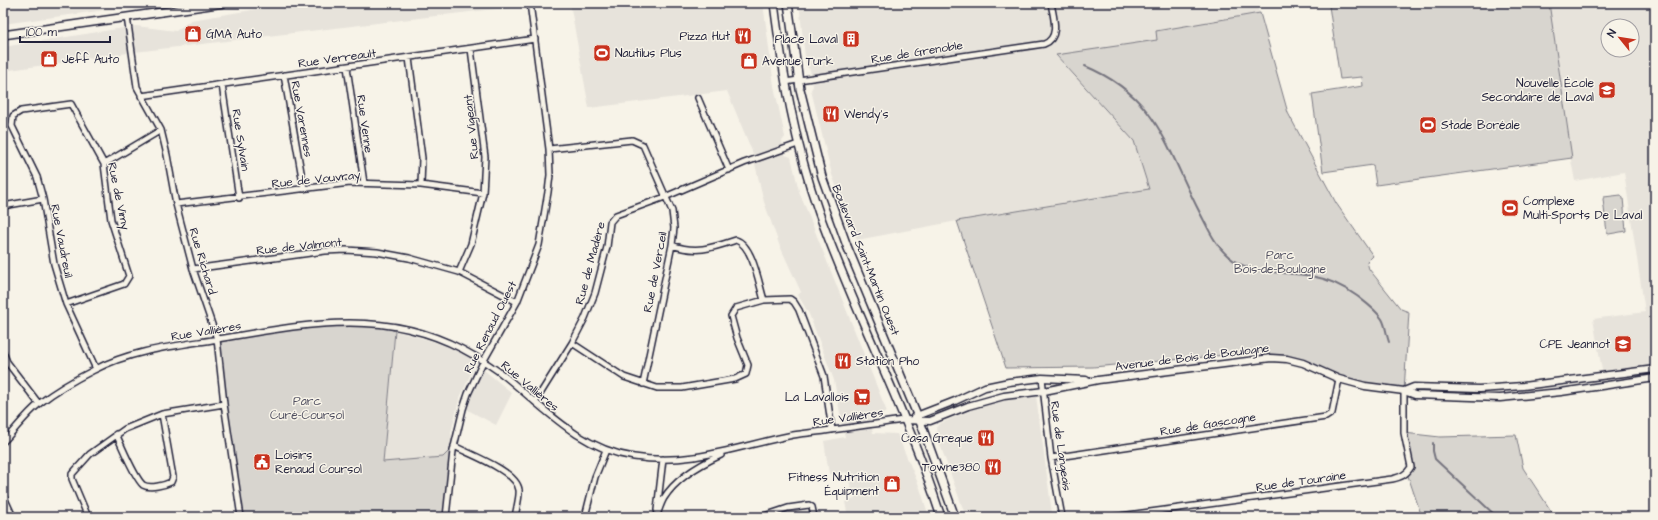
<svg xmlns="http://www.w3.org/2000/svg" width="1658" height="520" font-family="'Architects Daughter',sans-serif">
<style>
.built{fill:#e7e3db;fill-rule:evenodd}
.green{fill:#d8d5cf;stroke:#7d7c85}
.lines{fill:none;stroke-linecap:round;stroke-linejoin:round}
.stream{stroke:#76747f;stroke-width:2}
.minor-casing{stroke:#22223b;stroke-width:8}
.tertiary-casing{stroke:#22223b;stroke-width:9}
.secondary-casing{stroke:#22223b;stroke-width:10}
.minor{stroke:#f7f3e8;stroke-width:5}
.tertiary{stroke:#f7f3e8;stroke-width:6}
.secondary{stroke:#f7f3e8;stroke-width:7}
.labels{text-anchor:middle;stroke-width:3;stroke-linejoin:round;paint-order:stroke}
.poi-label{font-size:12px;fill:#22223b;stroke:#f7f3e8;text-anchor:start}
.street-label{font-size:12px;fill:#22223b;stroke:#f7f3e8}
.park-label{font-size:12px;fill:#504f60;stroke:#f7f3e8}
</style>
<rect width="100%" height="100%" fill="#f7f3e8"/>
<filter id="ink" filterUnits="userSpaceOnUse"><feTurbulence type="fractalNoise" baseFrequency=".025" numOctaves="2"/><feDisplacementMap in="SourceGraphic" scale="8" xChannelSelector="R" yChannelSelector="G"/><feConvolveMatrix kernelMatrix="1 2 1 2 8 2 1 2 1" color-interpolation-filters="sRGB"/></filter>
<g filter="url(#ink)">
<path class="built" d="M3,3H157L3,24Z
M295,3H539L523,7L486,10L135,52L3,71V47L136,26L176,31L191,20Z
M570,3H763L774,86L785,137L782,141L785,155L791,157L799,191L887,412L869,415L873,433L897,434L920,488L929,517H848L845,502L855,499L846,472L829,474L824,441L845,437L841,419L834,380L809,314L798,295L801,292L779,244L764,202L752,151L727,91L589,108Z
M799,3H1254L1260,13L1157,33V40L1056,56L1134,141L1149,190L957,221L857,240L832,175L811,90L813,86L810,70L806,66Z
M1548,3H1655V369L1603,376L1593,319L1645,312L1624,172L1575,181L1565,130ZM1608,26H1632V50H1608Z
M395,331L426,339L452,348L477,360L459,400L451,433L454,446L443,457L383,463Z
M484,370L512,393L496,425L466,409Z
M1036,396L1052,513L1050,517H966L938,439L936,428L939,424L976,408L995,402Z"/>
<path class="green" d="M1348,3H1549L1572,158L1376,185L1373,165L1323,172L1312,94L1363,86L1362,77L1340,79L1329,6Z
M1260,13L1288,113L1336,203L1373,256L1367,262L1369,269L1401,309L1409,312L1404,391L1365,386L1303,363L1271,358L1261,351L1238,354L1093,367L1006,368L957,221L1149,189L1134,141L1056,55L1157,40L1156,31Z
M1621,195L1623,198L1626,231L1609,234L1607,233L1603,199L1604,197Z
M314,324H380L395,331L383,462L443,457L454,446L446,517H241L217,339Z
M1404,433L1440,437L1516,435L1523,468L1555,517H1422L1407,473L1411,467Z"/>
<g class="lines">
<path class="stream" d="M1085,66C1159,97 1166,148 1200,213C1208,228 1215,245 1228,256C1249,276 1284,271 1311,276C1329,279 1343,286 1357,296C1366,303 1375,309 1382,319C1386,326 1386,334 1389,342
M1433,443V451L1435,459L1497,517"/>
<defs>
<path id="minor" d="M127,17L137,87L161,130L167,155L176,204L193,269L217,339L224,404L241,517
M409,58L422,158L421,185
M347,67L364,183
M284,75L304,189
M785,82L1044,44C1061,38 1053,16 1051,3
M222,85L239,198
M141,96L535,39
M698,98L729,170
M549,149L632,140L643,145L672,211L674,228L672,245L643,384
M104,164L161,130
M176,204L350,183L421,185L483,193
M3,206L43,199
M672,245C696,254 712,248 736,240C753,245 759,285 764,300
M193,269L325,251L346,250L377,252L409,258L459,272L517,302
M459,272L471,244L483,193L485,157L471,49
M66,304L124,284L129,276L111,220L104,164L71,104L21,111L13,116L12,126L37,177L43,199L54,264L66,304L96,369
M572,343L624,377L657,388H682L735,379L746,374L748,365L737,338L731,316L736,308L764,300L790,299L794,302L799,310L824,376L832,430
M3,352L7,362L39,404
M1042,378L1051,458L1062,517
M535,402L572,343L585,318L595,293L607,247L610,222L616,215L665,197L744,163L798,144
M116,434C122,446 134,477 143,485C150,489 165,485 171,482L173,477L162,414
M3,442C15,430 26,414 40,403C54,392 78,378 94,370C129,351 174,346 212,340C297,326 381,306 462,349C477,357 494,367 507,378C546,410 581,449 634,457C691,466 738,446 793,435C805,433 819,432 831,430C856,427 880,423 904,420
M454,446C469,454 517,471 519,490C520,496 516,510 515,517
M1051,458L1326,417L1332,413L1339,379
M3,495L13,517
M657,510L663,459
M657,515C659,510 661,503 664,498C676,479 701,464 721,455
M88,517L72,479V474L90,454L125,429L162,414L224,404
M446,517L453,451L463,409L468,394L483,362L517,302L539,245L548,192L550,175L549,149L530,3
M585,517L595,477L606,450
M761,517L788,508L809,505L812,507L814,517
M1113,517L1392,479C1401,477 1406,475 1411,467L1404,433V391"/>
<path id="tertiary" d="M1404,391L1414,387L1479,389L1523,386L1655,369
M914,417L955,401L985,387L1009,382L1042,378L1086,380
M904,420L930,421L968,406L1004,396L1044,391L1098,380L1271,358L1287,359L1303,363L1339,379L1365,386L1404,391L1415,395L1500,398L1561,392L1655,378"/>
<path id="secondary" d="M774,3C783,75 795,145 819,213C856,316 908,413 941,517
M788,3L800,89L822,177L847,246L923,429L955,517
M3,35L224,3"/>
</defs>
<use href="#minor" class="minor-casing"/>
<use href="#tertiary" class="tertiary-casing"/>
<use href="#secondary" class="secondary-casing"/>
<use href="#minor" class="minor"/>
<use href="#tertiary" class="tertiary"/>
<use href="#secondary" class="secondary"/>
</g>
</g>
<defs>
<symbol id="shop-square" viewBox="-11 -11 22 22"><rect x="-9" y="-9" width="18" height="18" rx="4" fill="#c8321e" stroke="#f7f3e8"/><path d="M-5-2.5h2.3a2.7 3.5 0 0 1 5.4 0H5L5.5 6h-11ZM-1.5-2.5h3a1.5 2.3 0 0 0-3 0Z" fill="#fff"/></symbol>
<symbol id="restaurant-square" viewBox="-11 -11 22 22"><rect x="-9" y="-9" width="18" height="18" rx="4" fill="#c8321e" stroke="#f7f3e8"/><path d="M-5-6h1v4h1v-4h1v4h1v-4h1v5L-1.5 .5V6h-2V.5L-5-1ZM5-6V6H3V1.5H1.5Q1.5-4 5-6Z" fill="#fff"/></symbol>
<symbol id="building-square" viewBox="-11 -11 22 22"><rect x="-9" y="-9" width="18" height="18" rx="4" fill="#c8321e" stroke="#f7f3e8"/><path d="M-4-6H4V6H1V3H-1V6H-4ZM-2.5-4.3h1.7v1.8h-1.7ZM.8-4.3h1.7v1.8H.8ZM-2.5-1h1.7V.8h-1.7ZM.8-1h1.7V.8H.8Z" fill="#fff"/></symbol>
<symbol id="stadium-square" viewBox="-11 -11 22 22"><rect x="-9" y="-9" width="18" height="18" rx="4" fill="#c8321e" stroke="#f7f3e8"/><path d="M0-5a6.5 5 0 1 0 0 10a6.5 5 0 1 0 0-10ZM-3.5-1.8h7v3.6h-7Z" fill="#fff"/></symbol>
<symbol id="school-square" viewBox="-11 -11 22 22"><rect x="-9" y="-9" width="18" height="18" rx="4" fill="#c8321e" stroke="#f7f3e8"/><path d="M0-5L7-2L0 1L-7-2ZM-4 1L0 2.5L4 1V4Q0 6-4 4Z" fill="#fff"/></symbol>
<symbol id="supermarket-square" viewBox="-11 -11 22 22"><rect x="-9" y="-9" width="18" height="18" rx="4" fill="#c8321e" stroke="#f7f3e8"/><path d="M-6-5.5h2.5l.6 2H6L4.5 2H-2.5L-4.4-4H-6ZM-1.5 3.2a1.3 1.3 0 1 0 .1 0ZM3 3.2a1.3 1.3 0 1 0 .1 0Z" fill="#fff"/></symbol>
<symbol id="civic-square" viewBox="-11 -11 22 22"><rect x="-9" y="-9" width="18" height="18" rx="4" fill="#c8321e" stroke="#f7f3e8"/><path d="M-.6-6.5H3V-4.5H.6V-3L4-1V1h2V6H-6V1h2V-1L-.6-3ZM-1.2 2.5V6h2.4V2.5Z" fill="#fff"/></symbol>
</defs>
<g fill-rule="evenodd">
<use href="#shop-square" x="183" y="24" width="20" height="20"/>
<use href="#restaurant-square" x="733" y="26" width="20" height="20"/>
<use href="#building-square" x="841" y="29" width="20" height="20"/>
<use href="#stadium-square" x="592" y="43" width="20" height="20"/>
<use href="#shop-square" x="39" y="49" width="20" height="20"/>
<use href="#shop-square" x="739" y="51" width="20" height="20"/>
<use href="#school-square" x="1597" y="80" width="20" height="20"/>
<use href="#restaurant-square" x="821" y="104" width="20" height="20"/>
<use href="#stadium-square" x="1418" y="115" width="20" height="20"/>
<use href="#stadium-square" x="1500" y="198" width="20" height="20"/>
<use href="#school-square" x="1613" y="334" width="20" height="20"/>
<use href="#restaurant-square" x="833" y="351" width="20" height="20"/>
<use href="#supermarket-square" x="852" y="387" width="20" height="20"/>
<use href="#restaurant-square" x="976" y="428" width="20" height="20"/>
<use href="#civic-square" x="252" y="452" width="20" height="20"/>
<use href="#restaurant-square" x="983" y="457" width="20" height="20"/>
<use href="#shop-square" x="882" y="474" width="20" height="20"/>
</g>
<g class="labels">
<g class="poi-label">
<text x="206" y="38">GMA Auto</text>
<text x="730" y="40" text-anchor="end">Pizza Hut</text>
<text x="838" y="43" text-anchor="end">Place Laval</text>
<text x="615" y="57">Nautilus Plus</text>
<text x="62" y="63">Jeff Auto</text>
<text x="762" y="65">Avenue Turk</text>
<text x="1594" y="87" text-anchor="end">Nouvelle École<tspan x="1594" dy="14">Secondaire de Laval</tspan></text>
<text x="844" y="118">Wendy's</text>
<text x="1441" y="129">Stade Boréale</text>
<text x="1523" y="205">Complexe<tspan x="1523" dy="14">Multi-Sports De Laval</tspan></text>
<text x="1610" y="348" text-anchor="end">CPE Jeannot</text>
<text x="856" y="365">Station Pho</text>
<text x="849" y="401" text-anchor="end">La Lavallois</text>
<text x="973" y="442" text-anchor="end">Casa Greque</text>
<text x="275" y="459">Loisirs<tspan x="275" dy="14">Renaud Coursol</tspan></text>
<text x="980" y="471" text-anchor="end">Towne380</text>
<text x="879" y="481" text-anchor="end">Fitness Nutrition<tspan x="879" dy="14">Équipment</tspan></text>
</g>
<g class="street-label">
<text transform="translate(917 52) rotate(-9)" y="4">Rue de Grenoble</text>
<text transform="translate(337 58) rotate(-8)" y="4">Rue Verreault</text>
<text transform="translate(302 119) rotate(80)" y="4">Rue Varennes</text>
<text transform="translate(365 124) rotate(82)" y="4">Rue Venne</text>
<text transform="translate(471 127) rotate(-96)" y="4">Rue Vigeant</text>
<text transform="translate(241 140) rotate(81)" y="4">Rue Sylvain</text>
<text transform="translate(316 179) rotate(-6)" y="4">Rue de Vouvray</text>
<text transform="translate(119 196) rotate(78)" y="4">Rue de Vimy</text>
<text transform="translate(62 241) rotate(79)" y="4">Rue Vaudreuil</text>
<text transform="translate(299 246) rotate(-6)" y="4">Rue de Valmont</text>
<text transform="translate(866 260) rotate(68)" y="4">Boulevard Saint-Martin Ouest</text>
<text transform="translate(203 261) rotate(73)" y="4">Rue Richard</text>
<text transform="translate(590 263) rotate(-75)" y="4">Rue de Madère</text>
<text transform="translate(655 272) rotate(-79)" y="4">Rue de Verceil</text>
<text transform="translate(490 327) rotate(-63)" y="4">Rue Renaud Ouest</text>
<text transform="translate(206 331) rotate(-9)" y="4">Rue Vallières</text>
<text transform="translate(1192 357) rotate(-7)" y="4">Avenue de Bois de Boulogne</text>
<text transform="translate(530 386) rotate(40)" y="4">Rue Vallières</text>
<text transform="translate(848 417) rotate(-8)" y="4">Rue Vallières</text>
<text transform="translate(1208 424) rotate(-9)" y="4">Rue de Gascogne</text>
<text transform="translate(1061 446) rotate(82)" y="4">Rue de Langeais</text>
<text transform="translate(1301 481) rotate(-8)" y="4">Rue de Touraine</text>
</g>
<g class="park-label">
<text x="1280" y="259">Parc<tspan x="1280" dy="14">Bois-de-Boulogne</tspan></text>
<text x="307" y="405">Parc<tspan x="307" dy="14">Curé-Coursol</tspan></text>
</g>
</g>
<rect width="1658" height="520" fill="none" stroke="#f7f3e8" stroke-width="16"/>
<rect x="8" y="8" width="1642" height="504" fill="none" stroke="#22223b" stroke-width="1.5" filter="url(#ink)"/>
<g transform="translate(1620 38) rotate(300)"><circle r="19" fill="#f7f3e8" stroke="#a29fa3"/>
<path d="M0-3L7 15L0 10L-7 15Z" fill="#c8321e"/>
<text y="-6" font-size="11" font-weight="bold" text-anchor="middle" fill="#22223b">N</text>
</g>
<path d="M20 36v6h90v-6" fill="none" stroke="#22223b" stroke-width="2"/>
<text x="26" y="36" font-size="12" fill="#22223b" stroke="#f7f3e8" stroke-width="3" paint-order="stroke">100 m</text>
</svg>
